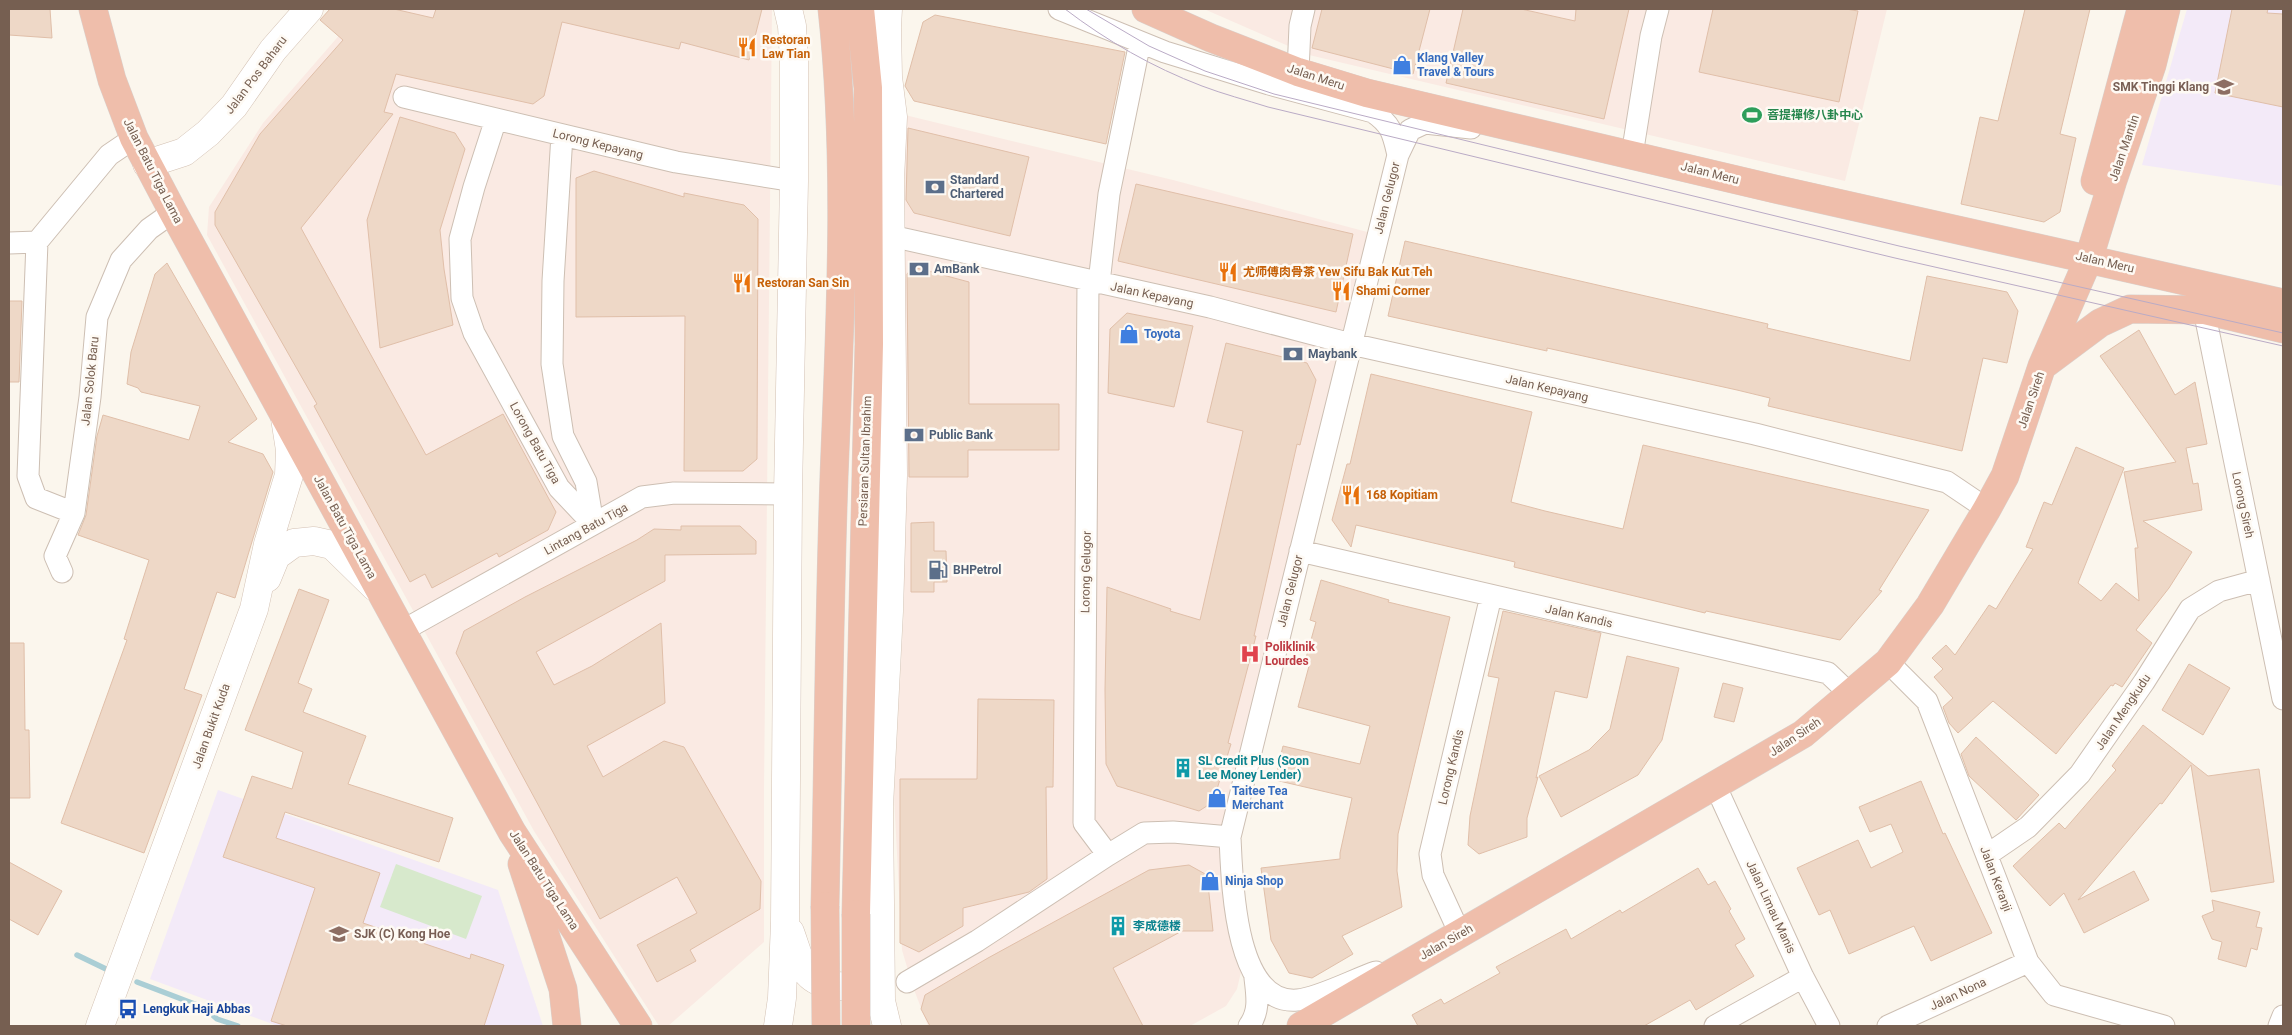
<svg xmlns="http://www.w3.org/2000/svg" width="2292" height="1035" font-family="Roboto,'Noto Sans SC',sans-serif">
<style>
.commercial{fill:#faeae3}
.education{fill:#f3eaf8}
.green{fill:#d7e9cc}
.lines{fill:none;stroke-linecap:round;stroke-linejoin:round}
.stream{stroke:#aaced5;stroke-width:5.5}
.building{fill:#eed8c7;stroke:#e0bfa9}
.street-casing{stroke:#cdbfb3;stroke-width:23}
.secondary-casing{stroke:#d3c1b3;stroke-width:29}
.highway-casing{stroke:#d9d2ce;stroke-width:29}
.street{stroke:#fff;stroke-width:21}
.secondary{stroke:#fff;stroke-width:28}
.highway{stroke:#efbeab;stroke-width:28}
.tram{stroke:#baabc6;stroke-width:1}
.highway-bridge-casing{stroke:#d9d2ce;stroke-width:29;stroke-linecap:butt}
.highway-bridge{stroke:#efbeab;stroke-width:28}
.labels{text-anchor:middle;stroke-width:5;stroke-linejoin:round;paint-order:stroke}
.food-label{font-size:12px;font-weight:bold;fill:#c56008;stroke:#fefaf4;text-anchor:start}
.shop-label{font-size:12px;font-weight:bold;fill:#366cbe;stroke:#fefaf4;text-anchor:start}
.street-label{font-size:12px;fill:#765f51;stroke:#fefaf4}
.education-label{font-size:12px;font-weight:bold;fill:#785e54;stroke:#fefaf4;text-anchor:end}
.leisure-label{font-size:12px;font-weight:bold;fill:#27864d;stroke:#fefaf4;text-anchor:start}
.service-label{font-size:12px;font-weight:bold;fill:#4e5e75;stroke:#fefaf4;text-anchor:start}
.health-label{font-size:12px;font-weight:bold;fill:#be3a42;stroke:#fefaf4;text-anchor:start}
.culture-label{font-size:12px;font-weight:bold;fill:#0d838f;stroke:#fefaf4;text-anchor:start}
.transit-label{font-size:12px;font-weight:bold;fill:#164399;stroke:#fefaf4;text-anchor:start}
</style>
<rect width="100%" height="100%" fill="#fbf6ed"/>
<path class="commercial" d="M362,9H772L764,790V942L668,1026H659L534,831L207,235L209,207L263,123Z
M1204,9H1887L1845,181L1309,55Z
M905,115L1173,180L1371,233L1243,748L1234,943L1241,972L1237,989L1226,1006L1190,1026H928L913,987L902,950L894,796L904,606Z"/>
<path class="education" d="M2187,9H2283V186L2142,165Z
M218,790L498,890L543,1026H278L150,979Z"/>
<path class="green" d="M396,864L482,896L466,939L380,907Z"/>
<g class="lines">
<path class="stream" d="M77,955L106,969
M137,982L205,1008L217,1019L238,1026"/>
</g>
<path class="building" d="M9,9H50L52,38L9,35Z
M330,9H394L433,18L436,9H762L749,60L681,42L679,49L562,22L544,96L533,104L396,74L384,112L393,114L301,228L426,455L503,414L556,512L548,530L499,557L497,553L432,588L425,574L410,582L314,406L317,404L215,225V212L260,134L343,40L320,20Z
M1322,9H1430L1413,74L1312,48Z
M1463,9H1521L1575,21L1576,9H1629L1604,119L1446,83Z
M1713,9H1846L1858,11L1839,102L1699,72Z
M2025,9H2090L2060,134L2076,138L2060,212L2044,222L1961,204L1980,117L1998,121Z
M2232,9H2268L2267,13L2283,14V107L2215,93Z
M935,15L1125,52L1106,144L914,101L905,86L923,22Z
M400,117L455,133L465,149L440,230L444,269L453,325L380,348L367,220Z
M908,128L1029,157L1010,236L914,213L906,200Z
M594,171L684,197V193L744,205L758,219L757,459L743,471H684L685,316L576,317V178Z
M1136,184L1353,234L1336,312L1118,261Z
M1405,241L1768,324L1767,328L1910,361L1927,276L2007,292L2018,311L2007,363L1983,358L1962,451L1768,406L1770,398L1737,390L1547,348V351L1388,316Z
M167,263L257,419L228,442L263,454L273,472L235,598L217,592L184,689L202,695L144,853L61,823L127,640L124,639L149,560L78,535L86,515L97,436L103,415L189,440L200,406L141,392L138,388L127,384L131,352L155,274Z
M913,267L969,282V404H1059V450H968V477H909L907,274Z
M9,301H22L19,382H9Z
M1127,313L1193,326L1174,407L1108,393L1110,329Z
M2139,330L2175,395L2195,382L2207,444L2186,448L2193,484L2198,483L2202,510L2143,521L2192,552L2169,588L2136,630L2152,643L2122,687L2115,683L2113,686L2111,685L2056,754L1993,701L1958,733L1949,723L1943,707L1953,698L1934,677L1943,669L1932,658L1946,645L1955,655L1989,605L1996,609L2033,549L2026,547L2044,502L2052,505L2076,447L2124,468L2078,583L2101,601L2116,583L2139,601L2135,548H2138L2124,472L2176,462L2100,356Z
M1226,343L1307,363L1316,380L1300,445L1297,444L1254,636H1256L1228,743L1231,744L1213,802L1199,811L1117,786L1106,764L1105,690L1107,587L1171,609L1170,611L1200,620L1243,431L1207,422Z
M1371,374L1532,412L1511,502L1545,511L1623,529L1643,445L1929,510L1879,590L1882,591L1840,640L1706,611L1705,613L1514,567L1515,562L1356,525L1351,547L1332,520L1347,464H1350Z
M934,522V551H946L947,582H934V592H911V523Z
M681,526H740L756,541V554L665,555V581L536,652L554,685L592,666L661,623L665,703L587,746L603,777L664,741L684,747L761,881L760,909L690,950L696,961L657,982L637,945L697,913L677,877L600,919L456,653L464,631L525,597L637,540L654,529L681,530Z
M1321,580L1389,600L1388,602L1450,617L1398,834L1397,871L1402,907L1342,936L1353,954L1312,978L1289,973L1271,940L1261,868L1340,859V853L1352,798L1275,780L1283,746L1360,764L1370,726L1298,707L1309,666L1304,665L1316,622L1310,620Z
M299,589L329,600L298,683L312,689L303,712L366,736L348,784L453,818L439,862L285,812L276,838L380,873L363,923L470,959L471,954L504,965L484,1026H287L271,1021L315,888L223,857L252,776L292,789L303,752L245,730Z
M1503,611L1601,633L1587,698L1555,691L1536,778L1538,777L1527,818V837L1479,854L1468,845L1470,816L1499,678L1488,676Z
M9,643H24L25,730H29L30,798H9Z
M1627,656L1679,668L1662,740L1638,775L1561,817L1539,776L1589,750L1610,729Z
M2189,664L2230,688L2203,735L2162,710Z
M1723,683L1743,688L1734,722L1714,717Z
M978,699L1054,700L1053,787H1046L1047,879L1029,892L963,908V926L919,952L900,943V779H977Z
M2143,725L2208,776L2259,769L2274,882L2211,892L2191,765L2162,804L2160,803L2078,900L2134,871L2149,900L2084,933L2064,893L2050,906L2013,866L2059,823L2065,829L2116,770L2112,766Z
M1976,737L2039,795L2016,820L1969,776L1961,754Z
M1921,781L1943,834L1945,833L1992,933L1931,961L1914,926L1849,954L1830,910L1819,915L1797,868L1858,840L1871,868L1903,852L1891,824L1870,832L1859,807Z
M9,862L62,891L38,935L9,919Z
M1189,865L1207,875L1213,931H1182L1113,968L1143,1026H930L921,1009L925,995L988,958L1149,870Z
M1698,868L1708,885L1715,881L1731,909L1729,911L1745,939L1735,945L1754,976L1696,1010L1690,1000L1644,1026H1418L1412,1015L1441,999L1444,1004L1500,973L1496,967L1566,929L1571,939L1620,910L1622,913Z
M2212,900L2260,912L2256,927L2262,928L2257,950L2251,948L2246,967L2218,959L2222,942L2212,939L2202,916L2214,911Z"/>
<g class="lines">
<defs>
<path id="street" d="M1059,9L1165,52L1269,84L1373,112C1392,125 1393,134 1398,155
M1298,72L1300,26L1304,9
M404,97L676,162L794,181
M496,119L474,187L460,239L462,298L474,333L559,488L593,524
M562,135L553,281L552,364L563,436L586,482L593,524
M1632,155L1651,36L1658,9
M891,236L1210,307L1351,344L1755,434L1947,482L1987,509
M9,243L37,242
M1088,281L1084,823L1108,855
M1099,283L1109,194L1140,42
M2204,310L2283,699
M74,513L36,498L28,476L37,242L109,155L134,138
M1300,551L1828,673L1851,695
M62,572L55,556L74,513L90,397L97,317L121,260L149,229L173,212
M402,631L642,497L674,493L788,494
M1888,662L1927,701L2028,962L2054,995L2164,1026
M1716,787L1803,977L1829,1026
M1987,855L2028,827L2080,774L2144,682L2190,609L2219,591L2259,580
M1460,934L1433,875L1430,854L1491,596
M1376,972C1355,979 1317,999 1297,1000C1234,1005 1232,880 1230,837L1398,155L1410,130L1425,123L1471,128
M907,982L977,941L1108,855L1144,833L1173,832L1230,837
M1249,1026C1260,1011 1257,996 1255,978
M1715,1026L1803,977
M1888,1026L2028,962
M2279,1026L2283,1016"/>
<path id="secondary" d="M147,164L184,152L208,133L234,106L273,50L309,9
M267,578L276,556L294,543L314,541L332,545L375,587
M790,932C795,945 798,960 806,971C816,985 846,992 860,980C864,976 866,968 868,963
M100,1026L254,609L268,544L289,475L290,450L285,418
M778,1026L782,998L785,922L788,494L794,181V60L792,26L788,9
M887,1026L881,1001L879,806L889,611L893,475L890,179L893,117L888,77L887,27L888,9"/>
<path id="highway" d="M93,9L112,80L134,138L173,212L512,832L638,1026
M1146,9L1211,38L1298,72L1367,93L1775,189L2283,303
M2095,181L2141,9
M2045,364L2100,323L2130,309L2204,310L2283,329
M522,864L563,989L567,1026
M825,906C828,763 829,620 834,477C840,322 849,164 832,9
M856,914L869,344L868,88L860,9
M1301,1026L1803,734L1888,662L1930,605L1987,509L2005,476L2042,366L2089,258L2113,180L2152,65L2166,9"/>
</defs>
<use href="#street" class="street-casing"/>
<use href="#secondary" class="secondary-casing"/>
<use href="#highway" class="highway-casing"/>
<use href="#street" class="street"/>
<use href="#secondary" class="secondary"/>
<use href="#highway" class="highway"/>
<path class="tram" d="M1065,9C1107,41 1152,67 1202,86C1223,94 1246,100 1268,107L1895,258L2283,346
M1086,9L1149,46L1205,71L1274,94L1899,246L2283,333"/>
<defs>
<path id="highway-bridge" d="M825,906L826,1026
M856,1026V914"/>
</defs>
<use href="#highway-bridge" class="highway-bridge-casing"/>
<use href="#highway-bridge" class="highway-bridge"/>
</g>
<defs>
<symbol id="restaurant-bare" viewBox="-9 -9 18 18"><path d="M-5-6h1v4h1v-4h1v4h1v-4h1v5L-1.5 .5V6h-2V.5L-5-1ZM5-6V6H3V1.5H1.5Q1.5-4 5-6Z" fill="#e8710a" stroke="#fefaf4" stroke-width="2.5" paint-order="stroke"/></symbol>
<symbol id="shop-bare" viewBox="-9 -9 18 18"><path d="M-5-2.5h2.3a2.7 3.5 0 0 1 5.4 0H5L5.5 6h-11ZM-1.5-2.5h3a1.5 2.3 0 0 0-3 0Z" fill="#3f7fe0" stroke="#fefaf4" stroke-width="2.5" paint-order="stroke"/></symbol>
<symbol id="school-bare" viewBox="-9 -9 18 18"><path d="M0-5L7-2L0 1L-7-2ZM-4 1L0 2.5L4 1V4Q0 6-4 4Z" fill="#8d6e63" stroke="#fefaf4" stroke-width="2.5" paint-order="stroke"/></symbol>
<symbol id="stadium-bare" viewBox="-9 -9 18 18"><path d="M0-5a6.5 5 0 1 0 0 10a6.5 5 0 1 0 0-10ZM-3.5-1.8h7v3.6h-7Z" fill="#2e9e5b" stroke="#fefaf4" stroke-width="2.5" paint-order="stroke"/></symbol>
<symbol id="bank-bare" viewBox="-9 -9 18 18"><path d="M-6-4H6V4H-6ZM0-2.3a2.3 2.3 0 1 0 0 4.6a2.3 2.3 0 1 0 0-4.6Z" fill="#5c6f8a" stroke="#fefaf4" stroke-width="2.5" paint-order="stroke"/></symbol>
<symbol id="fuel-bare" viewBox="-9 -9 18 18"><path d="M-5.5-6h7V0h2V4h1.3V-2.5L3-4.5l.8-.8L6-3V5H2.5V1h-1V6h-7ZM-4.2-4.7v3.2H.2V-4.7Z" fill="#5c6f8a" stroke="#fefaf4" stroke-width="2.5" paint-order="stroke"/></symbol>
<symbol id="hospital-bare" viewBox="-9 -9 18 18"><path d="M-5-5h3v3.5h4V-5h3V5h-3V1.5h-4V5h-3Z" fill="#e0444e" stroke="#fefaf4" stroke-width="2.5" paint-order="stroke"/></symbol>
<symbol id="building-bare" viewBox="-9 -9 18 18"><path d="M-4-6H4V6H1V3H-1V6H-4ZM-2.5-4.3h1.7v1.8h-1.7ZM.8-4.3h1.7v1.8H.8ZM-2.5-1h1.7V.8h-1.7ZM.8-1h1.7V.8H.8Z" fill="#0f9aa8" stroke="#fefaf4" stroke-width="2.5" paint-order="stroke"/></symbol>
<symbol id="bus-bare" viewBox="-9 -9 18 18"><path d="M-5-6H5V4H4V6H2V4H-2V6H-4V4H-5ZM-3.5-4V0h7V-4ZM-3.5 1.2v1.5H-2V1.2ZM2 1.2v1.5H3.5V1.2Z" fill="#1a4fb4" stroke="#fefaf4" stroke-width="2.5" paint-order="stroke"/></symbol>
</defs>
<g fill-rule="evenodd">
<use href="#restaurant-bare" x="733" y="33" width="28" height="28"/>
<use href="#shop-bare" x="1388" y="51" width="28" height="28"/>
<use href="#school-bare" x="2210" y="73" width="28" height="28"/>
<use href="#stadium-bare" x="1738" y="101" width="28" height="28"/>
<use href="#bank-bare" x="921" y="173" width="28" height="28"/>
<use href="#bank-bare" x="905" y="255" width="28" height="28"/>
<use href="#restaurant-bare" x="1214" y="258" width="28" height="28"/>
<use href="#restaurant-bare" x="728" y="269" width="28" height="28"/>
<use href="#restaurant-bare" x="1327" y="277" width="28" height="28"/>
<use href="#shop-bare" x="1115" y="320" width="28" height="28"/>
<use href="#bank-bare" x="1279" y="340" width="28" height="28"/>
<use href="#bank-bare" x="900" y="421" width="28" height="28"/>
<use href="#restaurant-bare" x="1337" y="481" width="28" height="28"/>
<use href="#fuel-bare" x="924" y="556" width="28" height="28"/>
<use href="#hospital-bare" x="1236" y="640" width="28" height="28"/>
<use href="#building-bare" x="1169" y="754" width="28" height="28"/>
<use href="#shop-bare" x="1203" y="784" width="28" height="28"/>
<use href="#shop-bare" x="1196" y="867" width="28" height="28"/>
<use href="#building-bare" x="1104" y="912" width="28" height="28"/>
<use href="#school-bare" x="325" y="920" width="28" height="28"/>
<use href="#bus-bare" x="114" y="995" width="28" height="28"/>
</g>
<g class="labels">
<g class="food-label">
<text x="762" y="44">Restoran<tspan x="762" dy="14">Law Tian</tspan></text>
<text x="1243" y="276">尤师傅肉骨茶 Yew Sifu Bak Kut Teh</text>
<text x="757" y="287">Restoran San Sin</text>
<text x="1356" y="295">Shami Corner</text>
<text x="1366" y="499">168 Kopitiam</text>
</g>
<g class="shop-label">
<text x="1417" y="62">Klang Valley<tspan x="1417" dy="14">Travel &amp; Tours</tspan></text>
<text x="1144" y="338">Toyota</text>
<text x="1232" y="795">Taitee Tea<tspan x="1232" dy="14">Merchant</tspan></text>
<text x="1225" y="885">Ninja Shop</text>
</g>
<g class="street-label">
<text transform="translate(256 75) rotate(-53)" y="4">Jalan Pos Baharu</text>
<text transform="translate(1316 77) rotate(18)" y="4">Jalan Meru</text>
<text transform="translate(598 144) rotate(14)" y="4">Lorong Kepayang</text>
<text transform="translate(2124 148) rotate(-71)" y="4">Jalan Mantin</text>
<text transform="translate(153 171) rotate(63)" y="4">Jalan Batu Tiga Lama</text>
<text transform="translate(1710 173) rotate(14)" y="4">Jalan Meru</text>
<text transform="translate(1387 198) rotate(-76)" y="4">Jalan Gelugor</text>
<text transform="translate(2105 262) rotate(13)" y="4">Jalan Meru</text>
<text transform="translate(1152 295) rotate(12)" y="4">Jalan Kepayang</text>
<text transform="translate(90 381) rotate(-84)" y="4">Jalan Solok Baru</text>
<text transform="translate(1547 388) rotate(13)" y="4">Jalan Kepayang</text>
<text transform="translate(2031 400) rotate(-71)" y="4">Jalan Sireh</text>
<text transform="translate(535 443) rotate(61)" y="4">Lorong Batu Tiga</text>
<text transform="translate(865 461) rotate(-88)" y="4">Persiaran Sultan Ibrahim</text>
<text transform="translate(2243 505) rotate(78)" y="4">Lorong Sireh</text>
<text transform="translate(345 527) rotate(61)" y="4">Jalan Batu Tiga Lama</text>
<text transform="translate(586 529) rotate(-29)" y="4">Lintang Batu Tiga</text>
<text transform="translate(1086 572) rotate(-89)" y="4">Lorong Gelugor</text>
<text transform="translate(1290 591) rotate(-76)" y="4">Jalan Gelugor</text>
<text transform="translate(1579 616) rotate(13)" y="4">Jalan Kandis</text>
<text transform="translate(2123 712) rotate(-56)" y="4">Jalan Mengkudu</text>
<text transform="translate(211 726) rotate(-70)" y="4">Jalan Bukit Kuda</text>
<text transform="translate(1795 737) rotate(-34)" y="4">Jalan Sireh</text>
<text transform="translate(1451 767) rotate(-77)" y="4">Lorong Kandis</text>
<text transform="translate(1996 879) rotate(69)" y="4">Jalan Keranji</text>
<text transform="translate(544 880) rotate(57)" y="4">Jalan Batu Tiga Lama</text>
<text transform="translate(1771 907) rotate(65)" y="4">Jalan Limau Manis</text>
<text transform="translate(1446 942) rotate(-30)" y="4">Jalan Sireh</text>
<text transform="translate(1958 994) rotate(-25)" y="4">Jalan Nona</text>
</g>
<g class="education-label">
<text x="2209" y="91">SMK Tinggi Klang</text>
<text x="354" y="938" text-anchor="start">SJK (C) Kong Hoe</text>
</g>
<g class="leisure-label">
<text x="1767" y="119">菩提禪修八卦中心</text>
</g>
<g class="service-label">
<text x="950" y="184">Standard<tspan x="950" dy="14">Chartered</tspan></text>
<text x="934" y="273">AmBank</text>
<text x="1308" y="358">Maybank</text>
<text x="929" y="439">Public Bank</text>
<text x="953" y="574">BHPetrol</text>
</g>
<g class="health-label">
<text x="1265" y="651">Poliklinik<tspan x="1265" dy="14">Lourdes</tspan></text>
</g>
<g class="culture-label">
<text x="1198" y="765">SL Credit Plus (Soon<tspan x="1198" dy="14">Lee Money Lender)</tspan></text>
<text x="1133" y="930">李成德楼</text>
</g>
<g class="transit-label">
<text x="143" y="1013">Lengkuk Haji Abbas</text>
</g>
</g>
<rect width="2292" height="1035" fill="none" stroke="#765f51" stroke-width="20"/>
</svg>
